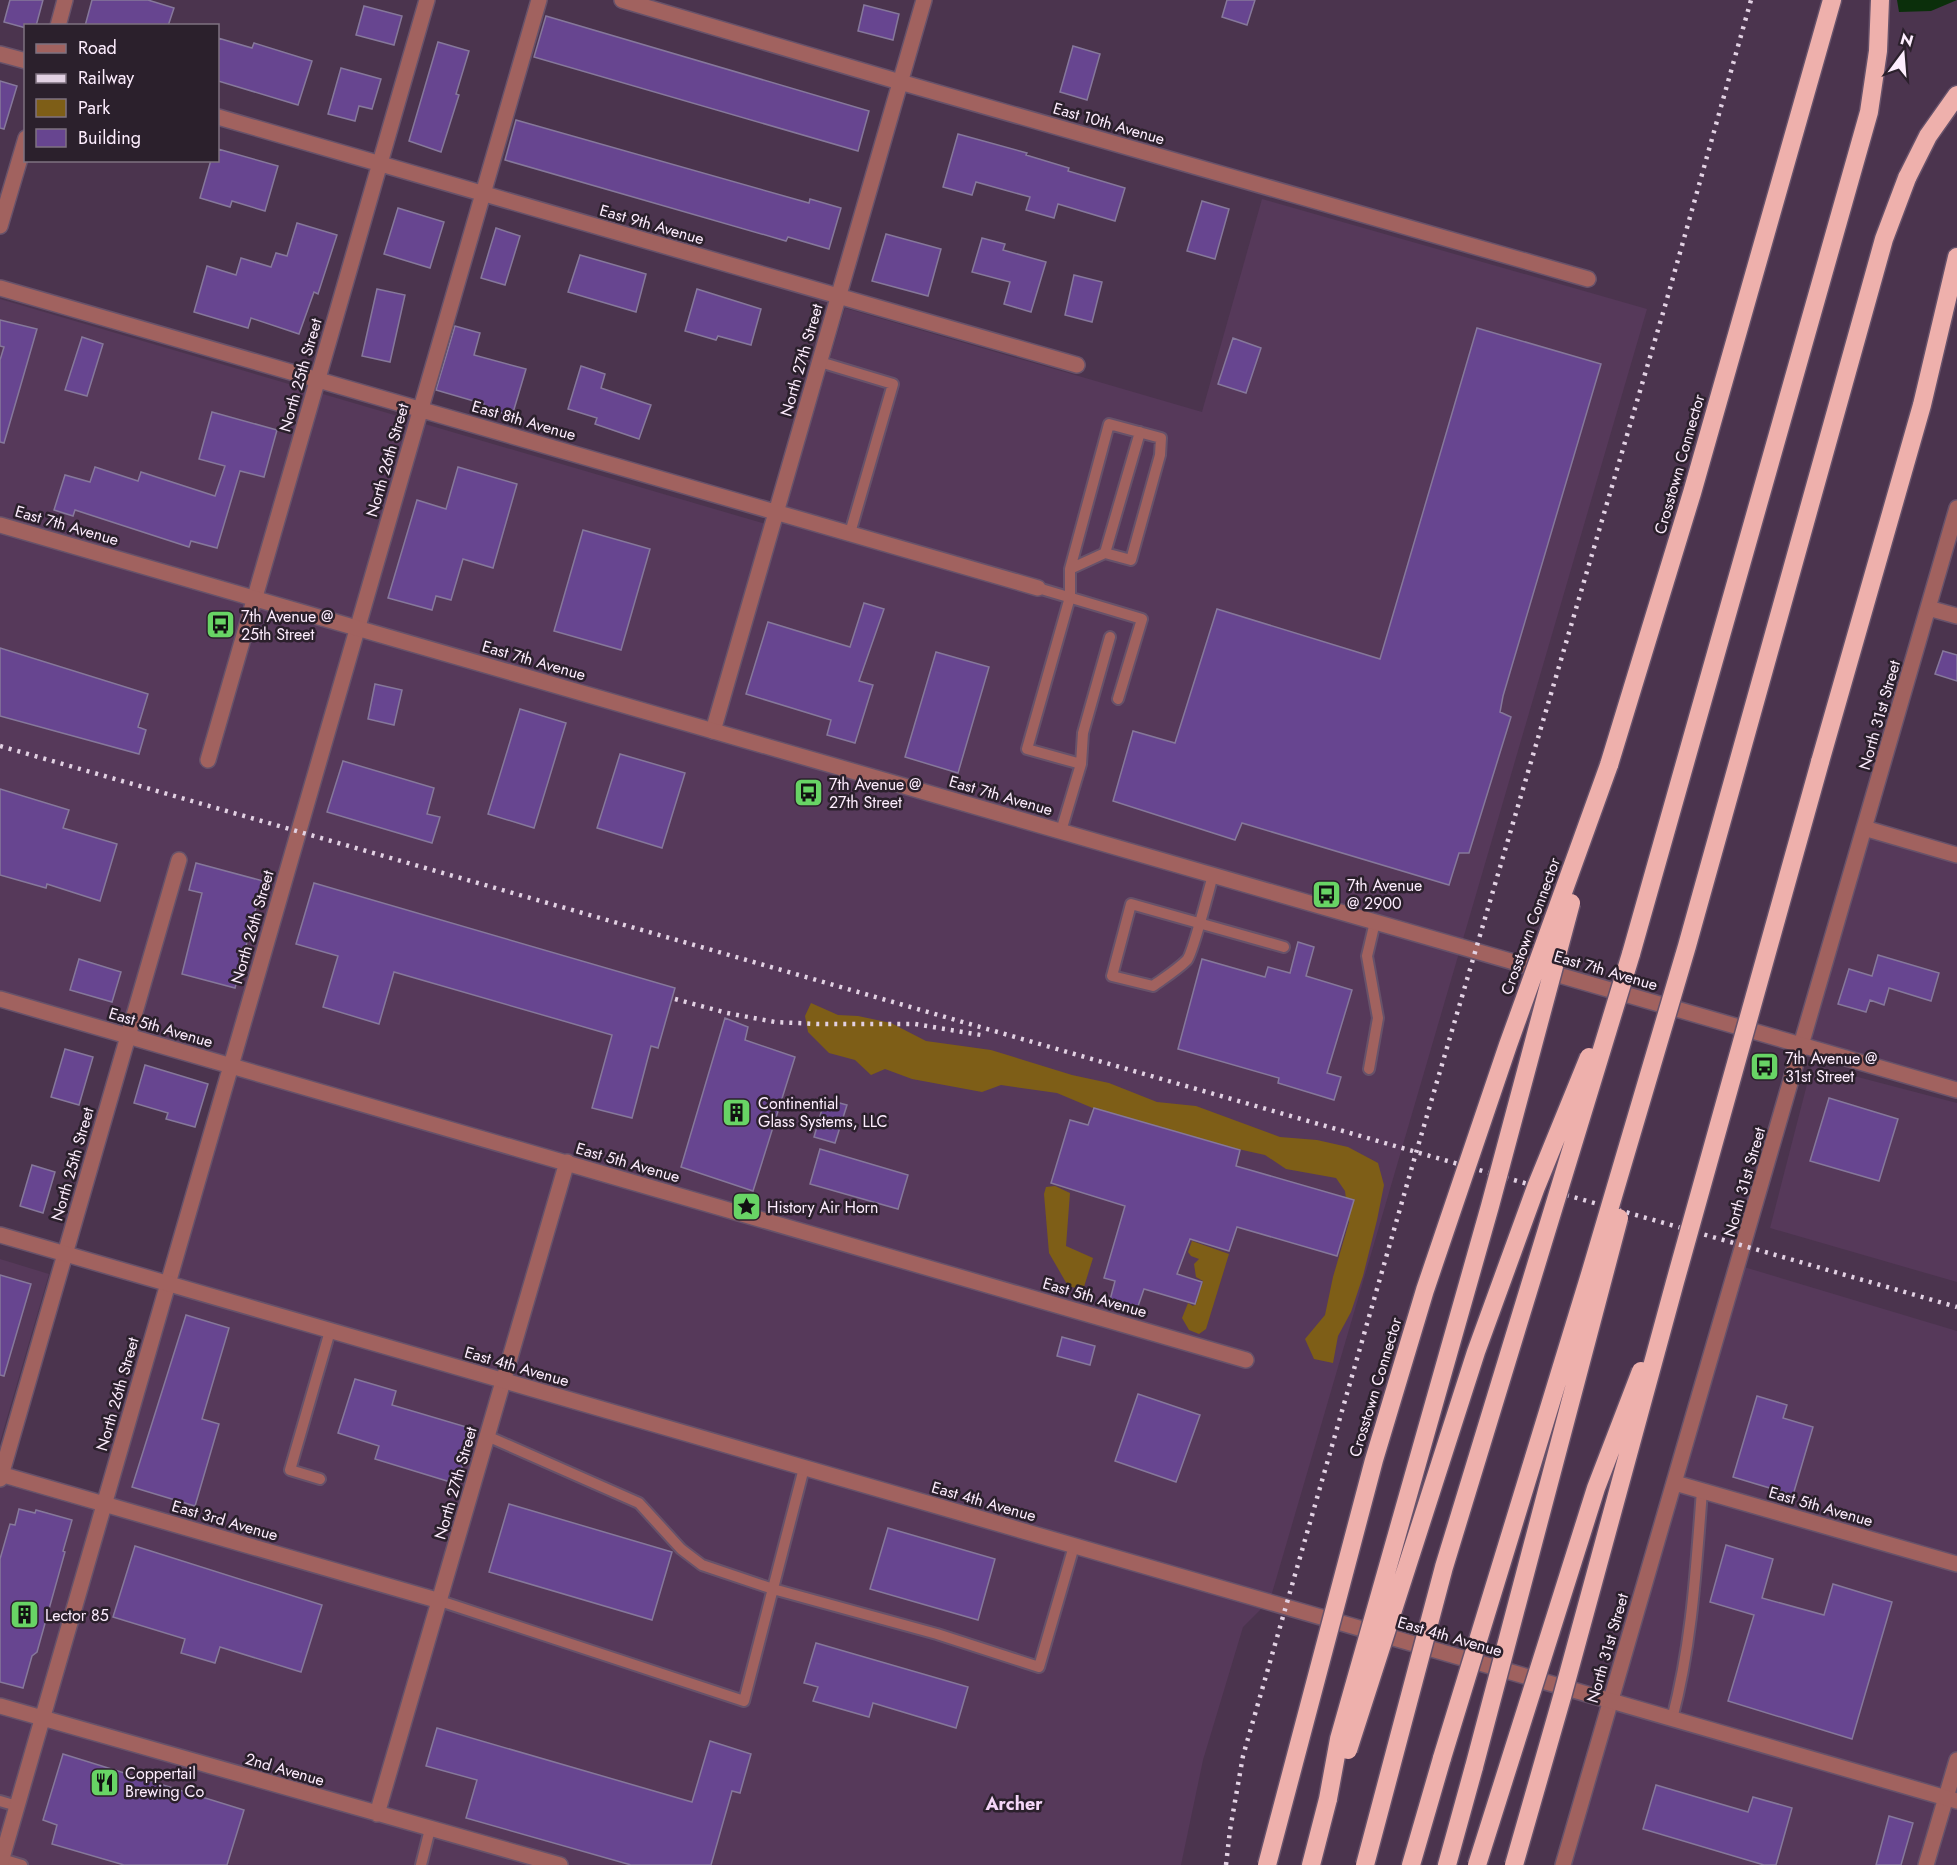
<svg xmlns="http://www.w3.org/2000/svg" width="1957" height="1865" font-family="Jost,sans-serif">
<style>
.built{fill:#56395a}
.green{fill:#7e5e17}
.water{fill:#0b2f0b}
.building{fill:#674590;stroke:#86789b;stroke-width:1.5}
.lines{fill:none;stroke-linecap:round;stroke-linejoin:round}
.service-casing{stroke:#67526a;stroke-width:14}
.minor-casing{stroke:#67526a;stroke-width:18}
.tertiary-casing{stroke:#67526a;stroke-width:18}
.motorway-casing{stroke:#67526a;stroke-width:21}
.service{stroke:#a1625f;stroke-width:10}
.minor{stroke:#a1625f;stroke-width:15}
.tertiary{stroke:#a1625f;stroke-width:15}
.motorway{stroke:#eeb0ac;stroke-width:18}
.rail{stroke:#e2d1e3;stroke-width:4.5;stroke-dasharray:3 6;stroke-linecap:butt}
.motorway-bridge-casing{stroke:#67526a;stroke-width:21;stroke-linecap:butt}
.motorway-bridge{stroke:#eeb0ac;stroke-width:18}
.labels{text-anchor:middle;stroke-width:5;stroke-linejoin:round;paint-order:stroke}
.street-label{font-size:16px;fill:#fdedfe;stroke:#2b202c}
.poi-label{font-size:16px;fill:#fdedfe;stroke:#2b202c;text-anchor:start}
.neighbourhood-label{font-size:18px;font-weight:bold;fill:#f5d7f8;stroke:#2b202c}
</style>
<rect width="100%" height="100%" fill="#4b344e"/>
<path class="built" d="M1262,199L1647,309L1270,1600L1243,1627L1203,1760L1181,1865H0V1483L96,1511L227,1062L0,994V299L779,528L845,308L1202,412Z
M1866,830L1957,858V1089L1804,1045Z
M1812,1065L1957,1103V1282L1770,1228Z
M0,1259L49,1274L0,1442Z
M1744,1267L1957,1331V1865H1570Z"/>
<path class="green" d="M811,1003L838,1015L858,1016L891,1023L926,1041L991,1050L1072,1075L1109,1083L1157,1102L1196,1106L1280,1137L1317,1140L1348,1147L1378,1163L1384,1185L1377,1220L1363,1276L1351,1312L1338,1336L1333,1363L1314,1359L1305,1339L1325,1315L1333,1277L1349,1222L1345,1191L1336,1178L1286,1169L1265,1155L1220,1145L1095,1109L1057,1093L1001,1085L982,1092L912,1079L885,1069L871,1075L855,1060L829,1053L808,1032L805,1016Z
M1055,1186L1070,1193L1066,1246L1093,1258L1083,1290L1068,1286L1049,1253L1044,1194L1046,1187Z
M1192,1241L1229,1254L1206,1329L1199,1334L1189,1330L1182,1318L1188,1303L1193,1306L1196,1304L1203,1281L1196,1277L1194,1264L1199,1259L1191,1256L1188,1252Z"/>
<path class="water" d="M1897,0H1957L1931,11L1899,12Z"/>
<path class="building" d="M10,0H43L36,26H26V28L4,22Z
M92,0H148L174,8L168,26H85Z
M1227,0H1255L1247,25L1222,17Z
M864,5L899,14L893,40L858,31Z
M364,6L402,16L394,45L356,35Z
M546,16L869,111L858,151L534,57Z
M218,38L252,48L254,43L312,61L298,105L218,81Z
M438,42L469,51L456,94L459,95L441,152L409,141Z
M1073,46L1100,54L1087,100L1060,92Z
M341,68L381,79L372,109L359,106L355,121L328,114Z
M0,81L17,86L4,129L0,128Z
M516,120L809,203L810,199L841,208L829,249L788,237L786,241L505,160Z
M958,134L1027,153L1026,155L1069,168L1068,171L1125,188L1115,221L1058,204L1054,218L1026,210L1030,197L976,182L972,195L943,187Z
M218,149L278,166L265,211L232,201L230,207L200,198L211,160H218Z
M1202,201L1229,209L1215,259L1187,251Z
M398,208L444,222L430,268L384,254Z
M297,223L337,235L318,294L314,292L299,334L251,318L248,328L194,312L207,266L236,275L241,258L271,267L276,253L287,256Z
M496,228L520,236L505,285L481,278Z
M886,234L941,249L928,296L872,281Z
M982,238L1005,244L1003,250L1046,262L1031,312L1004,304L1010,282L972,272Z
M580,255L646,274L636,312L568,292Z
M1074,275L1102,282L1092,322L1065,315Z
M377,289L405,295L390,362L362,356Z
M697,289L761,309L751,345L718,336L716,340L685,331Z
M0,320L37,329L4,443L0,442V360L4,347L0,346Z
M455,326L480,333L474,355L526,369L512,416L483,407L484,404L436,390Z
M1477,328L1601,364L1503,696L1500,712L1511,717L1469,853H1459L1449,885L1242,823L1235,840L1113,801L1133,731L1175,743L1217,609L1380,659Z
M82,337L103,344L87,396L65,390Z
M1233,338L1261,348L1246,393L1218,384Z
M581,366L605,374L601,388L651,405L639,439L595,424L597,418L568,409Z
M212,412L277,430L264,477L240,471L217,548L191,541L189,547L75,510L73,516L54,510L65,475L90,482L95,467L138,481L141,472L215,496L225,466L199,459Z
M458,467L517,484L493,568L463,559L451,600L436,596L432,610L388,598L417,500L446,509Z
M583,530L650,549L621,650L554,631Z
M864,603L884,609L859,681L873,685L855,743L827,735L831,720L746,694L768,622L850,647Z
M0,648L148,694L138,727L146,730L139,754L0,716Z
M1943,651L1957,655V681L1935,674Z
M936,652L989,667L958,773L905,757Z
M375,684L402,690L394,725L368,719Z
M520,709L566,723L534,828L488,814Z
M620,754L685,773L662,848L597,828Z
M343,761L434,788L427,814L440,817L432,843L327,812Z
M0,789L69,810L63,828L117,844L100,901L47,884L46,888L0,875Z
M196,863L263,881L235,988L182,974L202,893L189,890Z
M314,883L675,988L658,1048L651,1046L632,1118L592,1108L612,1035L394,972L379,1024L323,1007L338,956L296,944Z
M1298,942L1314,947L1306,976L1352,990L1327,1073L1341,1077L1334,1100L1278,1083L1279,1078L1178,1049L1202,959L1265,977L1268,967L1290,973Z
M1878,955L1939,973L1931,1001L1889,988L1884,1005L1870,1000L1866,1012L1838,1004L1849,969L1872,976Z
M79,959L121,972L112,1002L70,990Z
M725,1018L748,1027L745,1040L795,1057L753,1191L681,1167Z
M65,1049L93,1057L79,1105L51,1097Z
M145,1065L208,1084L195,1127L166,1119L168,1113L134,1103Z
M1829,1098L1898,1119L1879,1181L1810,1161Z
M825,1099L847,1105L835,1143L814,1137Z
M1094,1108L1240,1150L1236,1166L1354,1200L1337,1256L1237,1227L1229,1251L1190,1239L1177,1274L1202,1282L1195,1304L1144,1289L1137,1309L1110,1300L1115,1281L1104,1278L1125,1206L1051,1183L1070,1120L1088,1125Z
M820,1149L908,1175L898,1209L810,1184Z
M32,1165L55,1172L43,1213L20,1206Z
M0,1275L31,1284L4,1376L0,1375Z
M186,1315L229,1328L202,1419L219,1424L195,1506L132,1487Z
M1062,1337L1095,1346L1090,1365L1057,1356Z
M355,1379L396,1391L392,1405L473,1429L457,1484L375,1459L379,1446L338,1433Z
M1138,1394L1200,1415L1176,1482L1115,1461Z
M1757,1396L1787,1405L1783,1418L1813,1427L1793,1495L1733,1477Z
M509,1504L672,1552L652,1620L489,1572Z
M19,1509L35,1513L36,1510L72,1520L63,1551L65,1552L37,1652L32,1656L23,1688L0,1682V1559L10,1524L15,1525Z
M888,1528L995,1559L978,1620L870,1589Z
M1726,1545L1773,1559L1762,1598L1824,1615L1833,1584L1892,1602L1852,1739L1728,1701L1754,1615L1710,1602Z
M135,1546L322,1605L301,1672L220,1647L215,1663L181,1653L185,1639L113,1617Z
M816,1643L968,1687L956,1728L873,1703L869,1717L813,1701L818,1687L804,1683Z
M437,1728L692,1802L710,1741L751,1754L740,1793L732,1791L711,1865H631L466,1818L477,1780L426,1766Z
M63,1754L244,1810L227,1865H124L52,1844L57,1825L43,1820Z
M1656,1785L1748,1812L1753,1797L1792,1808L1776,1865H1764L1643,1829Z
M1889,1816L1913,1823L1901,1865H1876Z"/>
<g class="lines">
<defs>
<path id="service" d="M820,362L893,384L850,533
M1105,553L1140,432
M1070,569L1105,553L1131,560L1160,455L1161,438L1109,424L1070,569V597L1027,749L1081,764
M1038,588L1142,619L1118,699
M1061,831L1081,764L1083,733L1110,637
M1213,875C1209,889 1193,953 1187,960C1177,970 1164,978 1153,986L1112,976L1131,904L1284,947
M1369,1069L1378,1018L1367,956L1375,922
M487,1436L639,1503L681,1549L702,1565L773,1589L937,1634L1039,1667L1074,1546
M320,1479L290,1470L330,1331
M440,1601L744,1701L804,1468
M1672,1719C1692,1644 1696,1568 1702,1491
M0,1801L17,1806
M2,1859L22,1865
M421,1865L430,1829"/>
<path id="minor" d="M622,0L900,82L1588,279
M58,26L65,0
M0,54L26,61
M218,117L1077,365
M0,226L26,138
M0,288L1038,588
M1928,608L1957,616
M713,731L924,0
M208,760L427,0
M1864,828L1957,855
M0,999L1246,1360
M0,1474L440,1601
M0,1479L179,860
M1675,1483L1957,1564
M0,1706L560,1865
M377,1814L567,1162
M0,1865L539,0
M1563,1865L1957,508
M1926,1865L1957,1760"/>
<path id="tertiary" d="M0,525L1957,1090
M0,1235L1957,1801"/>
<path id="motorway" d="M1907,178L1928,136L1957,95
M1820,762L1922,405L1957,257
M1609,765L1692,493L1832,0
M1631,954L1869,112L1878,51L1880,0
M1311,1865L1328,1799
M1411,1865L1442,1758
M1447,1865L1474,1767"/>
</defs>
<use href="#service" class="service-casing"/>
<use href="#minor" class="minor-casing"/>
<use href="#tertiary" class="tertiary-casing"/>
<use href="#motorway" class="motorway-casing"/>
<use href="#service" class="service"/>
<use href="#minor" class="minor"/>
<use href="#tertiary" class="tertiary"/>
<use href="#motorway" class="motorway"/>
<path class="rail" d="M0,746L1957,1307
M675,999L727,1013L775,1022L817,1024H915L981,1035
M1226,1865L1230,1830L1243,1756L1416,1153L1665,306L1751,0"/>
<defs>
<path id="motorway-bridge" d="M1348,1750L1476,1352L1536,1187L1589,1057
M1442,1758L1591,1271L1687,946L1884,239L1907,178
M1474,1767L1619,1218
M1328,1799L1339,1739L1490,1206L1571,903
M1267,1865L1374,1460L1425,1290L1508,1045L1609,765
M1365,1865L1444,1567L1631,954
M1477,1865L1596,1488L1641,1371
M1514,1865L1562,1697L1675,1282L1820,762"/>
</defs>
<use href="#motorway-bridge" class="motorway-bridge-casing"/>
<use href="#motorway-bridge" class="motorway-bridge"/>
</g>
<defs>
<symbol id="bus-square" viewBox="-11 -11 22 22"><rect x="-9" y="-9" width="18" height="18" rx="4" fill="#68d465" stroke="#2b202c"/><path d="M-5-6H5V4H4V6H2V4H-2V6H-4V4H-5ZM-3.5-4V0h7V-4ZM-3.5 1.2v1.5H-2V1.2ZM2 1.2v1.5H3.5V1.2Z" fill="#111"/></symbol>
<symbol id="building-square" viewBox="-11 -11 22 22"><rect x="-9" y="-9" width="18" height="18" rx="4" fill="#68d465" stroke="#2b202c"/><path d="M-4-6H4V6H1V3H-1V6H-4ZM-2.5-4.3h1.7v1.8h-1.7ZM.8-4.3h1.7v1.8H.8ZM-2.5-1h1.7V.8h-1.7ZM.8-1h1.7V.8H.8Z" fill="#111"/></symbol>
<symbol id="sight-square" viewBox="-11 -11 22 22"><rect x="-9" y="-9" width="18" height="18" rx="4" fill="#68d465" stroke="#2b202c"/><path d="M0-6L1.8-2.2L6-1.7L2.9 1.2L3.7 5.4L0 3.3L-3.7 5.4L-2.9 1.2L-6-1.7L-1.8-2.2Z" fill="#111"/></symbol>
<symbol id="restaurant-square" viewBox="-11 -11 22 22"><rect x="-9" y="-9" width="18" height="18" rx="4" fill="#68d465" stroke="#2b202c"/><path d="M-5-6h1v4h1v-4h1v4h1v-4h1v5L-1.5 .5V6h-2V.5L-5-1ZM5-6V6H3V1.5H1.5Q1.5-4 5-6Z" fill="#111"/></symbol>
</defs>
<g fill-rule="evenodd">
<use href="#bus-square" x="204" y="608" width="33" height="33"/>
<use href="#bus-square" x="792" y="776" width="33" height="33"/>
<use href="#bus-square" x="1310" y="878" width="33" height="33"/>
<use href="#bus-square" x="1748" y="1050" width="33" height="33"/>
<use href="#building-square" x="720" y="1096" width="33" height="33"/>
<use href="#sight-square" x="730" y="1190" width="33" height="33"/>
<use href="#building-square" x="8" y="1598" width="33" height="33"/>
<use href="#restaurant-square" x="88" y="1766" width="33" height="33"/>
</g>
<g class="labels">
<g class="street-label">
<text transform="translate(1109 123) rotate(16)" y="6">East 10th Avenue</text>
<text transform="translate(652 224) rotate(16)" y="6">East 9th Avenue</text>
<text transform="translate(801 360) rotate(-74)" y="6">North 27th Street</text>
<text transform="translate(300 375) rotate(-74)" y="6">North 25th Street</text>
<text transform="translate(524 420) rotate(16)" y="6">East 8th Avenue</text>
<text transform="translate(387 460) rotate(-74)" y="6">North 26th Street</text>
<text transform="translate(1679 464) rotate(-74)" y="6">Crosstown Connector</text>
<text transform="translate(67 525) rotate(16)" y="6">East 7th Avenue</text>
<text transform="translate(534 660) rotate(16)" y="6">East 7th Avenue</text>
<text transform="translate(1879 715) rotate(-74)" y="6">North 31st Street</text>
<text transform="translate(1001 795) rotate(16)" y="6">East 7th Avenue</text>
<text transform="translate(1530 926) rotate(-70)" y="6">Crosstown Connector</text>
<text transform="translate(252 927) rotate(-74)" y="6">North 26th Street</text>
<text transform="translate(1606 970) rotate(16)" y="6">East 7th Avenue</text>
<text transform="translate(161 1027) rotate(16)" y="6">East 5th Avenue</text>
<text transform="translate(628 1162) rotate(16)" y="6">East 5th Avenue</text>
<text transform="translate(72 1164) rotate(-74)" y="6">North 25th Street</text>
<text transform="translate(1744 1182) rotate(-74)" y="6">North 31st Street</text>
<text transform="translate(1095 1297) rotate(16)" y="6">East 5th Avenue</text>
<text transform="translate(517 1366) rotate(16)" y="6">East 4th Avenue</text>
<text transform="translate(1375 1387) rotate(-73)" y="6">Crosstown Connector</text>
<text transform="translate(117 1394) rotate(-74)" y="6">North 26th Street</text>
<text transform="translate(455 1483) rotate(-74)" y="6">North 27th Street</text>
<text transform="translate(984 1501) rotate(16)" y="6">East 4th Avenue</text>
<text transform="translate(1821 1506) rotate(16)" y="6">East 5th Avenue</text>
<text transform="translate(225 1520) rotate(16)" y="6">East 3rd Avenue</text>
<text transform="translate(1450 1636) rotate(16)" y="6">East 4th Avenue</text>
<text transform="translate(1607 1648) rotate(-74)" y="6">North 31st Street</text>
<text transform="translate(285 1769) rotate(16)" y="6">2nd Avenue</text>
</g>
<g class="poi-label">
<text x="241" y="622">7th Avenue @<tspan x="241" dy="18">25th Street</tspan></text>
<text x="829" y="790">7th Avenue @<tspan x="829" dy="18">27th Street</tspan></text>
<text x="1347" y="891">7th Avenue<tspan x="1347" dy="18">@ 2900</tspan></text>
<text x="1785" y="1064">7th Avenue @<tspan x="1785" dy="18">31st Street</tspan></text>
<text x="758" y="1109">Continential<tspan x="758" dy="18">Glass Systems, LLC</tspan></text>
<text x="767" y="1213">History Air Horn</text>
<text x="45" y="1621">Lector 85</text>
<text x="125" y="1779">Coppertail<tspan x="125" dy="18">Brewing Co</tspan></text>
</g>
<g class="neighbourhood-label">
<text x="1014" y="1810">Archer</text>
</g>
</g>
<rect x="24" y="24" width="195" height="138" fill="#2b202c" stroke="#7f7280" stroke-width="1.5"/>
<rect x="36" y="44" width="30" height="9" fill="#a1625f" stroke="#7f7280" stroke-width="1.5"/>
<text x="78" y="54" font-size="18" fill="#fdedfe">Road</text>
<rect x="36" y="74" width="30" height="9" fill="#e2d1e3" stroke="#7f7280" stroke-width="1.5"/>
<text x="78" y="84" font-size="18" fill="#fdedfe">Railway</text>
<rect x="36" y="99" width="30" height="18" fill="#7e5e17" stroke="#7f7280" stroke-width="1.5"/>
<text x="78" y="114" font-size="18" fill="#fdedfe">Park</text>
<rect x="36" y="129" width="30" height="18" fill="#674590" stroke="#7f7280" stroke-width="1.5"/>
<text x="78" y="144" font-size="18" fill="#fdedfe">Building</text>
<g transform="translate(1903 54) rotate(16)" stroke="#2b202c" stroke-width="4.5" paint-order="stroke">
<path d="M0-4.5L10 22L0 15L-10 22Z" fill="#fdedfe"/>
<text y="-9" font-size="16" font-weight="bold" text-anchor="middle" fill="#fdedfe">N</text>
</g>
</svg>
